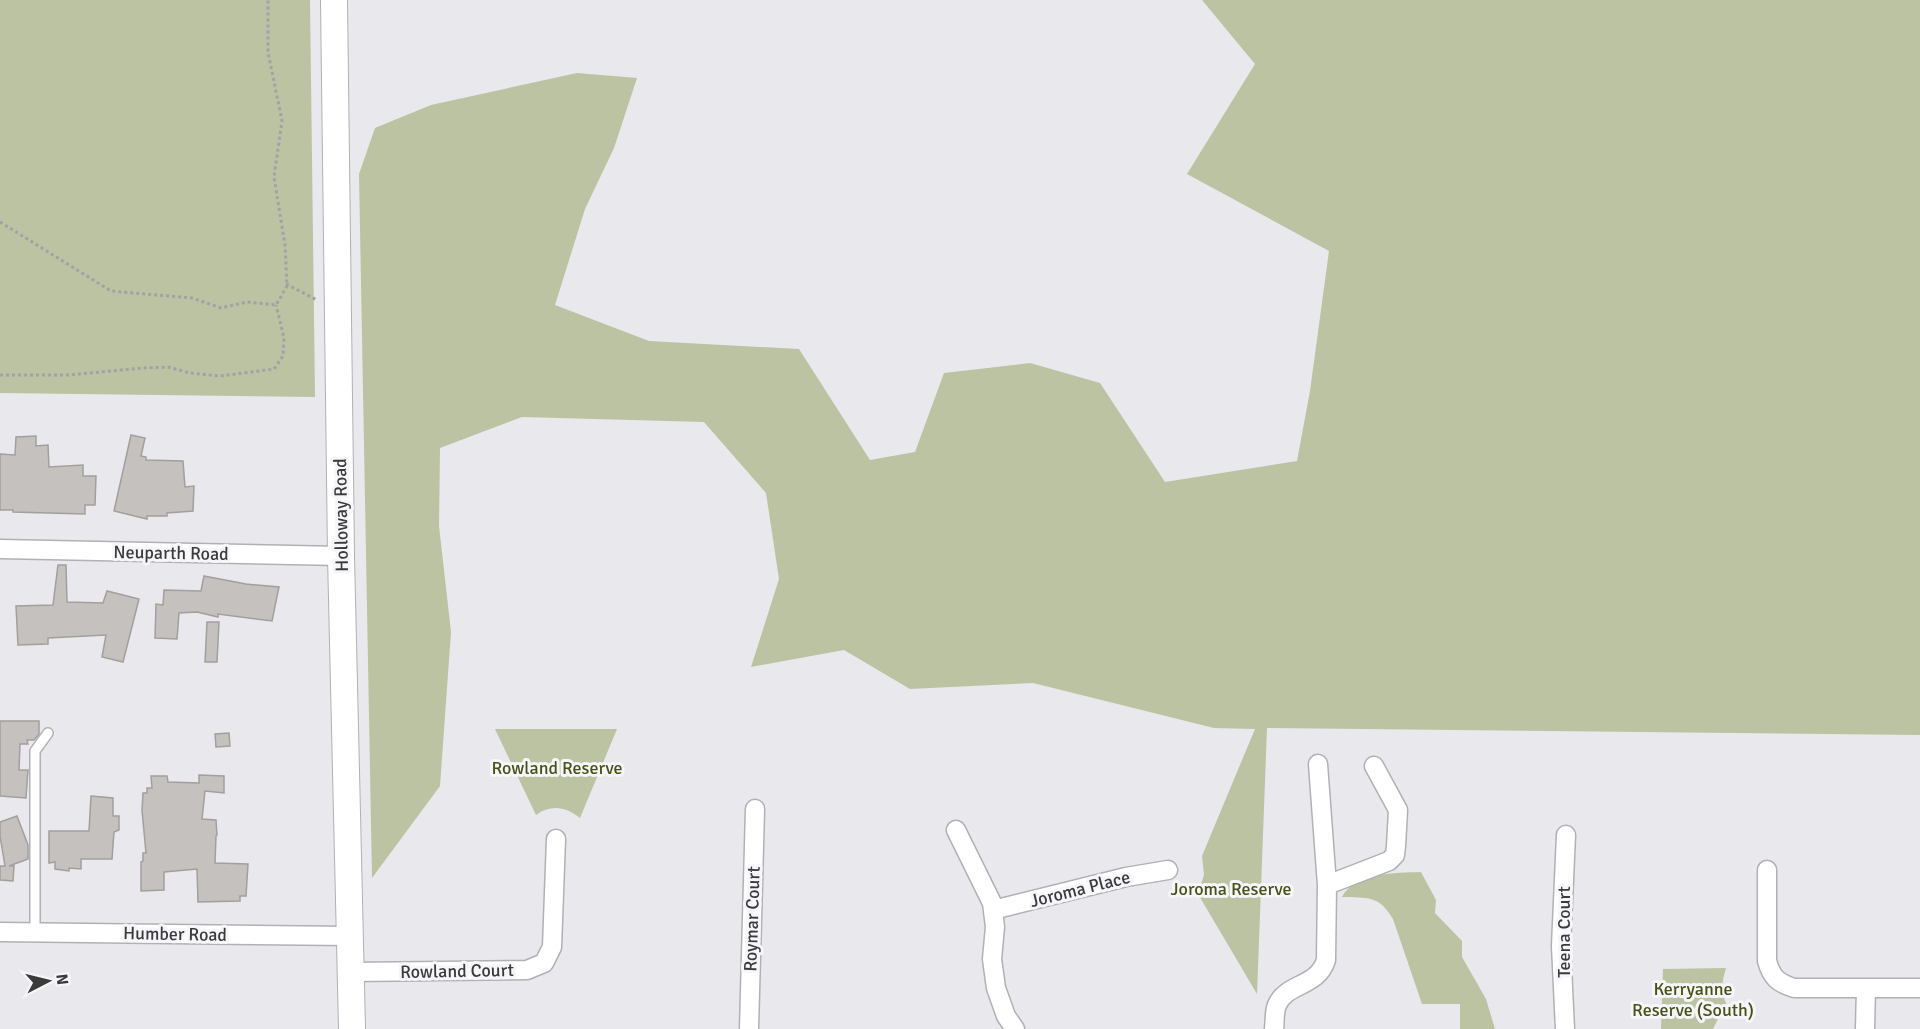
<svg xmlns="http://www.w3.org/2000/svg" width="1920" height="1029" font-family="Signika,sans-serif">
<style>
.green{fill:#bbc3a2}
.building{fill:#c4c1be;stroke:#a29f9c;stroke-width:1.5}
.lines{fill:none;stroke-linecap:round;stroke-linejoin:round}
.service-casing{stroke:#b1b1b5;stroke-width:12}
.minor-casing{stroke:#b1b1b5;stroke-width:21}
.secondary-casing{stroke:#b1b1b5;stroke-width:28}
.path{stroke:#a2a1a5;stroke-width:3;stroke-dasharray:3 3;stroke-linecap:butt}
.service{stroke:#fff;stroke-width:9}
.minor{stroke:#fff;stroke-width:18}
.secondary{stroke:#fff;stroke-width:26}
.labels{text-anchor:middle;stroke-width:6;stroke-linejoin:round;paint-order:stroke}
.street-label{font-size:18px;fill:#3a3a3b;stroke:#f6f6fa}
.park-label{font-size:18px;fill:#475116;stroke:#f6f6fa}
</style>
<rect width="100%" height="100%" fill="#e9e8ed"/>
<path class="green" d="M0,0H310L315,397L0,393Z
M1202,0H1920V735L1267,728L1257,994L1198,894L1204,875L1202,856L1255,729L1214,728L1033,683L910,689L844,650L751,667L779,579L766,493L704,422L522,417L440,448L439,526L451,632L440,786L372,878L359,174L375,128L431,105L577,73L637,78L614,148L585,209L555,305L649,341L799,349L870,460L915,452L944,373L1030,363L1100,383L1165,482L1297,461L1310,391L1329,251L1187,174L1255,64Z
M495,729H617L580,818C566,807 551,804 536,815Z
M1421,872L1436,900L1435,913L1462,941V957L1486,999L1495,1029H1460V1004H1422L1393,919C1379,895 1368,898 1342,897C1355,872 1396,873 1421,872Z
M1726,968C1722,982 1720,990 1726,1003L1713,1029H1661L1663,969Z"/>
<path class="building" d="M131,435L145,438L141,456L146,457V460L183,461L185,487L194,486L193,511L167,513V516H147V519L114,511Z
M36,436V446L48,445L49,467L83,465V476H96L95,505H85V514L13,512V510H0V454L15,455L16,437Z
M58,565H66L67,602L103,603L107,591L139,599L123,662L102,657L106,635L48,638V644L18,645L16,606L53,605Z
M204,576L246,584L279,587L272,621L218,614V617L197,612L179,613L177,639L155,638L156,604L163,605L164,590L201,591Z
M207,622H219L217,662H205Z
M0,721H39V734L34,740H27L28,744H20L19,770H28L26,798L0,796Z
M229,733L230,746L216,747L215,734Z
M199,775L224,776V793L205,791L202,819L216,820L217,835L216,836L215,863L248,864L246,896H240V901L198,902L197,869L164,872V890L141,891V862L143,861V853H146L142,810L143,793H147V788H152L151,776H167L168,782L199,783Z
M91,796L113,798V816H119V830L114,832L112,859H81V869L69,868V871L55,869V862L49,863V831H89Z
M17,816L28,845V859L9,866H14L13,881L0,880V866H5L0,836V822Z"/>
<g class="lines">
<defs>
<path id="service" d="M35,932V751L48,733"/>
<path id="minor" d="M0,549L341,556
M956,830L992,903L995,927L992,959L996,988L1006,1016L1015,1029
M1767,870V961C1772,978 1778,983 1794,988H1920
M1327,885L1389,861L1395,855L1396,846L1398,810L1374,766
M993,910L1126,877L1168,870
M0,932L350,936
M351,972L527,970L544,963L552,947L556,839
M749,1029L755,809
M1274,1029C1275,1021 1274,1012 1277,1005C1286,983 1318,987 1326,960L1327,885L1318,764
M1565,1029L1561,946L1566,835
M1865,1029L1866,988"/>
<path id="secondary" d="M334,0L341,556L352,1029"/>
</defs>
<use href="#service" class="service-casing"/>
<use href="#minor" class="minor-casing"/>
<use href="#secondary" class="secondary-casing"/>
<path class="path" d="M0,222L111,291L192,298L221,308L247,302L276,305L287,286L285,245L274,177L282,121L268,52V0
M286,284L317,300
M0,375H69L142,368L168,367L190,373L220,376L274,369L283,356L284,338L276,305"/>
<use href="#service" class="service"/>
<use href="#minor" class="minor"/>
<use href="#secondary" class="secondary"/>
</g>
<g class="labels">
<g class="street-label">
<text transform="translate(341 515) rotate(-91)" y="6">Holloway Road</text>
<text transform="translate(171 553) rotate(1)" y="6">Neuparth Road</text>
<text transform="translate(1080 889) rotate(-14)" y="6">Joroma Place</text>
<text transform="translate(752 919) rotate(-88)" y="6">Roymar Court</text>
<text transform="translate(1564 932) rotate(-90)" y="6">Teena Court</text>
<text transform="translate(175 934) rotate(1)" y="6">Humber Road</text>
<text transform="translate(457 971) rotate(-1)" y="6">Rowland Court</text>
</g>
<g class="park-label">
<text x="557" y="774">Rowland Reserve</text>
<text x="1231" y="895">Joroma Reserve</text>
<text x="1693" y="995">Kerryanne<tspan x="1693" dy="21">Reserve (South)</tspan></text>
</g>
</g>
<g transform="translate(48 981) rotate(83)" stroke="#f6f6fa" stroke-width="4.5" paint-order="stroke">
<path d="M0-4.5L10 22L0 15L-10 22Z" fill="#3a3a3b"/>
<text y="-9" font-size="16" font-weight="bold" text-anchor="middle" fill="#3a3a3b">N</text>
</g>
</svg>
